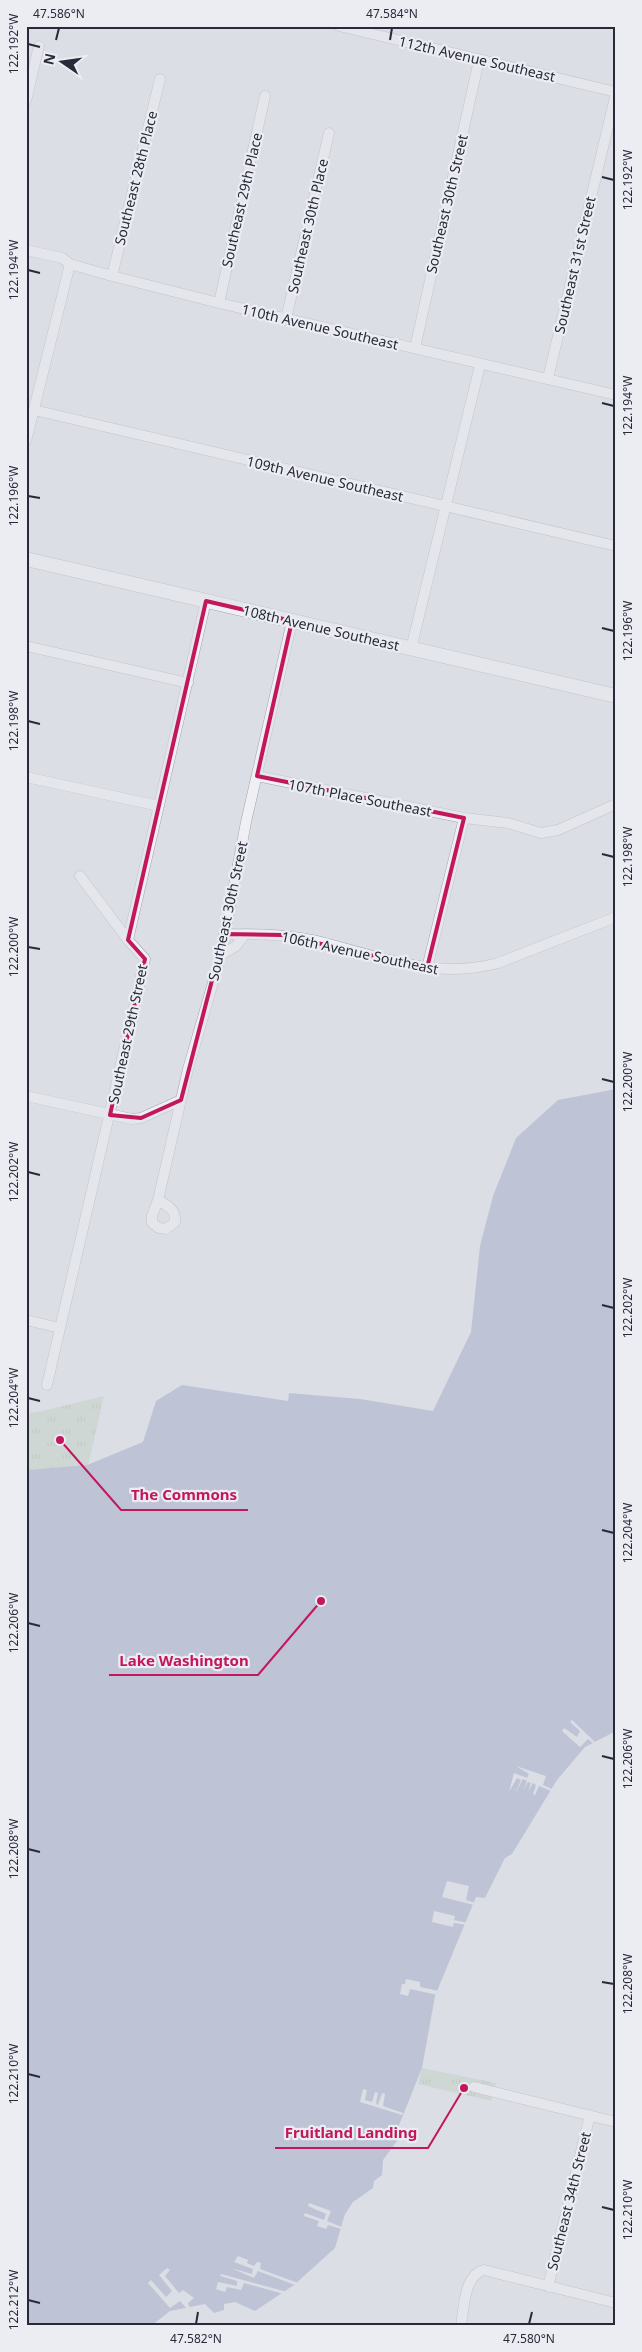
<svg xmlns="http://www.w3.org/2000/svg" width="642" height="2352" font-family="'Noto Sans',sans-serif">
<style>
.grass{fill:url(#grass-tufts)}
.water{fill:#9aa4c2}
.pier{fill:#dcdee5}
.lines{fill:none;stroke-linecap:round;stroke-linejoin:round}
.minor-casing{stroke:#a2a4ae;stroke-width:11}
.tertiary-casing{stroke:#a2a4ae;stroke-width:15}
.minor{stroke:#efeff4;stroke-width:10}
.tertiary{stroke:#efeff4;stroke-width:14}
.marked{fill:none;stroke:#c2185b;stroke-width:4;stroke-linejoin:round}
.ticks{fill:none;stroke:#282a3a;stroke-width:2}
.labels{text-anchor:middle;stroke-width:4.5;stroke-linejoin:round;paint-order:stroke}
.street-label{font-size:14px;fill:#282a3a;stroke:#ebedf3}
.leader{fill:none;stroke:#c2185b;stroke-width:2}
.callout-dot{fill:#c2185b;stroke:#ebedf3;stroke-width:2}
.callout-label{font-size:15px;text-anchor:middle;font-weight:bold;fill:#c2185b;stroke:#ebedf3;stroke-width:4.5;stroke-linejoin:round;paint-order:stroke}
.neatline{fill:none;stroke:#282a3a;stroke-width:2}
.ticks-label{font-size:12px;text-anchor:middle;fill:#282a3a}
</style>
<defs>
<pattern id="grass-tufts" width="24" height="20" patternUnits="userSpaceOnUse" patternTransform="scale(1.25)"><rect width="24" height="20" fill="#bfcebe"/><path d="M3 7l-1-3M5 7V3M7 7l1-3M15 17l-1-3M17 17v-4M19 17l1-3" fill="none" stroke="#a4b1a4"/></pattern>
</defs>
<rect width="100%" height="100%" fill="#dcdee5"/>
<path class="grass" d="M104,1396L88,1466L26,1470V1413L38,1412Z
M422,2068L496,2083L491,2101L418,2084Z"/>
<path class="water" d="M616,1089V1731L585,1747L557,1780L512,1854L505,1858L485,1898L476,1897L435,1996L422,2068L395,2135L400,2137L383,2160L382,2175L374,2181L373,2188L353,2202L345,2214L335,2248L294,2285L255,2311L235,2302L224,2304V2310L214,2313L205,2304L170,2311L151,2326H26V1470L87,1465L143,1442L156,1401L182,1385L288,1401L289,1393L360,1399L433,1411L471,1332L480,1246L493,1196L516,1138L558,1100Z"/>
<path class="pier" d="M572,1720L597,1744L595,1745L588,1739L580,1747L562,1731L564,1728L577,1737L580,1731L570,1722Z
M516,1766L546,1776L543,1785L552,1789L551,1791L539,1786L535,1795L533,1794L536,1785L533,1783L528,1792L531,1783L528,1782L523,1790L527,1781L523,1779L515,1794L521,1780L517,1778L509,1792L514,1773L527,1778L529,1774Z
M447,1881L469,1886L466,1900L475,1903L474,1905L442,1897Z
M434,1911L455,1916L454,1920L468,1923V1925L454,1923L453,1927L432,1922Z
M406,1979L420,1982V1987L439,1991L438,1995L410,1989L408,1996L400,1994L402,1984H405Z
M363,2089L367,2090L365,2100L372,2102L375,2092L378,2093L376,2103L378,2105L382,2093L385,2094L383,2106L403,2113L402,2115L360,2102Z
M309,2203L331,2211L327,2221L342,2227L341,2229L328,2225L326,2229L317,2226L319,2221L304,2216L305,2213L324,2220L326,2214L308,2206Z
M238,2256L248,2260L247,2263L254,2266L257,2262L261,2263L260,2269L298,2283L295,2285L258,2271L254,2278L231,2268L252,2274L253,2269L234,2262Z
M167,2268L170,2270L165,2276L179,2293L183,2290L194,2298L188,2303L190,2308L187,2309L180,2301L170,2308L148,2283L151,2280L166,2297L172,2291L159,2275Z
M221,2274L287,2292L284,2294L244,2283L241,2290L227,2287L225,2292L216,2289L218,2282L237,2286V2281L220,2276Z"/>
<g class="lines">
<defs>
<path id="minor" d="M339,26L616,92
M26,101L39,46
M26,250L62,258L70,264L112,276L219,303L616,395
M112,276L160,79
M219,303L265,96
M286,319L329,133
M415,348L479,60
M548,378L616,93
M34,410L616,546
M26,441L70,264
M26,646L188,683
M411,649L480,365
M257,776L464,818L508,823L541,833L558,830L616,804
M26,777L159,806
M80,876L128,940
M224,934C254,934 283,934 312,940C373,954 434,981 498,963L616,917
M221,955L236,946L245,934
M427,968L464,818
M26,1096L132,1119L141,1118L181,1100
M158,1200C168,1206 176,1209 175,1222L166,1229L159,1228L152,1223V1216L158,1200L188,1069L221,955L246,822L292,621
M26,1320L60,1328
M47,1385L145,959L128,940L206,601
M474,2087L616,2122
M548,2287L590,2115
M461,2326C464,2308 464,2275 484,2270L616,2303"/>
<path id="tertiary" d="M26,559L616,696"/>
</defs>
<use href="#minor" class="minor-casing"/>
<use href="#tertiary" class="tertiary-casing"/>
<use href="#minor" class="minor"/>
<use href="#tertiary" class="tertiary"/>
</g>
<path d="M0 0H642V2352H0ZM206,601L292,621L257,776L464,818L427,968L282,935L224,934L181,1100L141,1118L110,1115L145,959L128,940Z" fill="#dcdee5" fill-opacity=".55" fill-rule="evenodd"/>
<path class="marked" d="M206,601L292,621L257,776L464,818L427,968L282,935L224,934L181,1100L141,1118L110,1115L145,959L128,940Z"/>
<path class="ticks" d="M56,40L59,28M390,40L392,28M28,44L40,47M602,177L614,180M28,270L40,273M602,403L614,406M28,496L40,498M602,628L614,631M28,721L40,724M602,854L614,857M28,947L40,949M602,1079L614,1082M28,1172L40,1175M602,1305L614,1308M28,1398L40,1401M602,1530L614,1533M28,1623L40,1626M602,1756L614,1759M28,1849L40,1852M602,1982L614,1984M28,2074L40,2077M602,2207L614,2210M28,2300L40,2303M196,2324L198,2312M529,2324L532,2312"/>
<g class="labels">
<g class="street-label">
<text transform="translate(477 59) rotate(13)" y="5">112th Avenue Southeast</text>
<text transform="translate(136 178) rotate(-76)" y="5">Southeast 28th Place</text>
<text transform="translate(242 200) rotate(-77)" y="5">Southeast 29th Place</text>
<text transform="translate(447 204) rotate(-77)" y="5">Southeast 30th Street</text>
<text transform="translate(308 226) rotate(-77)" y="5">Southeast 30th Place</text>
<text transform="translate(575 265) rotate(-77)" y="5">Southeast 31st Street</text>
<text transform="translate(320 327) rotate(13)" y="5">110th Avenue Southeast</text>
<text transform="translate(325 479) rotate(13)" y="5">109th Avenue Southeast</text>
<text transform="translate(321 628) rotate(13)" y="5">108th Avenue Southeast</text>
<text transform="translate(360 798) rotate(11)" y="5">107th Place Southeast</text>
<text transform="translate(228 911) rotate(-78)" y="5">Southeast 30th Street</text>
<text transform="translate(360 953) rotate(12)" y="5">106th Avenue Southeast</text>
<text transform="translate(128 1034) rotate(-78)" y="5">Southeast 29th Street</text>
<text transform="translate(569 2201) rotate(-76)" y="5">Southeast 34th Street</text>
</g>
</g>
<path class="leader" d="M60 1440L121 1510H248M321 1601L258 1675H109M464 2088L428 2148H275"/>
<g class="callout-dot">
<circle cx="60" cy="1440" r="5"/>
<circle cx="321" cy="1601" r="5"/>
<circle cx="464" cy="2088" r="5"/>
</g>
<g class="callout-label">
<text x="184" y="1500">The Commons</text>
<text x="184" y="1666">Lake Washington</text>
<text x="351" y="2138">Fruitland Landing</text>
</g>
<rect width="642" height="2352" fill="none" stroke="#ebedf3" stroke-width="55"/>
<g transform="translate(62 62) rotate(283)" stroke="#ebedf3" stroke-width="4" paint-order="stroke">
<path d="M0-4L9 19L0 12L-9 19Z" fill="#282a3a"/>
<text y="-8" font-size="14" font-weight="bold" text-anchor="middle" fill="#282a3a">N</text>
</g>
<rect x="28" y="28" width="586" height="2296" class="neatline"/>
<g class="ticks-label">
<text x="59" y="18">47.586°N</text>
<text x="392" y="18">47.584°N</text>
<text transform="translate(14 44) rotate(-90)" y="4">122.192°W</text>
<text transform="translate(628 180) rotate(-90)" y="4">122.192°W</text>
<text transform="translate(14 270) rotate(-90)" y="4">122.194°W</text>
<text transform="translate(628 406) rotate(-90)" y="4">122.194°W</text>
<text transform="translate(14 496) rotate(-90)" y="4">122.196°W</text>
<text transform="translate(628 631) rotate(-90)" y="4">122.196°W</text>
<text transform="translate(14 721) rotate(-90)" y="4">122.198°W</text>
<text transform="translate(628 857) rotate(-90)" y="4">122.198°W</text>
<text transform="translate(14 947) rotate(-90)" y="4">122.200°W</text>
<text transform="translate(628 1082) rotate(-90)" y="4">122.200°W</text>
<text transform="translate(14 1172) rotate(-90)" y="4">122.202°W</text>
<text transform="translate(628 1308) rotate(-90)" y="4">122.202°W</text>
<text transform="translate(14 1398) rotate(-90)" y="4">122.204°W</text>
<text transform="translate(628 1533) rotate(-90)" y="4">122.204°W</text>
<text transform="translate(14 1623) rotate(-90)" y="4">122.206°W</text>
<text transform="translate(628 1759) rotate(-90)" y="4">122.206°W</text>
<text transform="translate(14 1849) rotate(-90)" y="4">122.208°W</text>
<text transform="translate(628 1984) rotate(-90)" y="4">122.208°W</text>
<text transform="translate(14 2074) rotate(-90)" y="4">122.210°W</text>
<text transform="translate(628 2210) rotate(-90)" y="4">122.210°W</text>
<text transform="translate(14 2300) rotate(-90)" y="4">122.212°W</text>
<text x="196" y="2343">47.582°N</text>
<text x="529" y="2343">47.580°N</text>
</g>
</svg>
